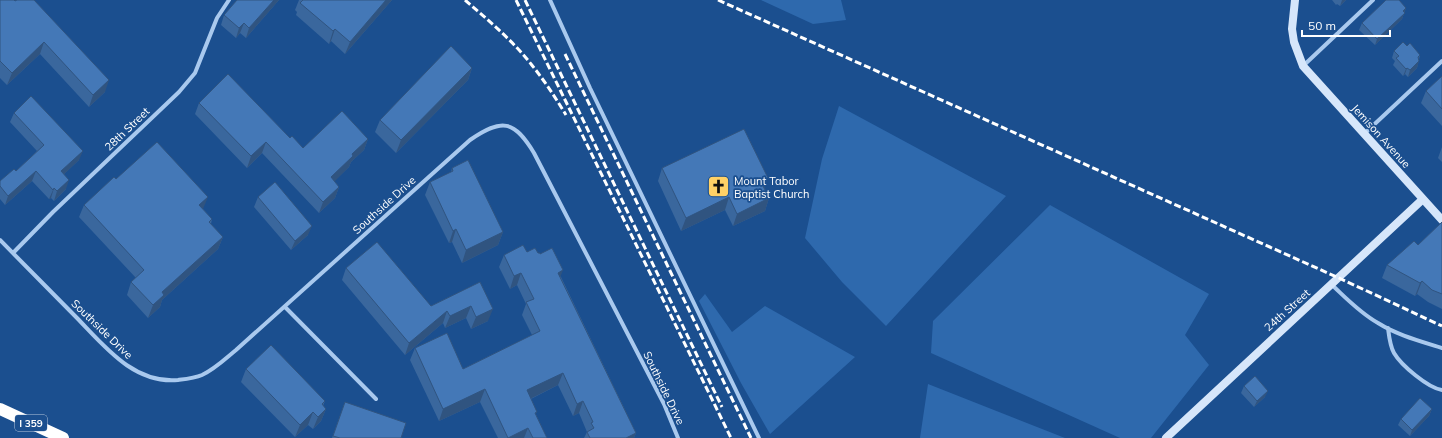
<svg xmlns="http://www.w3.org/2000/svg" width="1442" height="438" font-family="Mulish,sans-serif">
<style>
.green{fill:#2e69ad}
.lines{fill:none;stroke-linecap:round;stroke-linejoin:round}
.street{stroke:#a9c9ee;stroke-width:4}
.secondary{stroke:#d6e6fa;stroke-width:8}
.highway{stroke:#fff;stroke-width:12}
.rail{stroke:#fff;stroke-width:3;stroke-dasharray:7 3;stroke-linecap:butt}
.wall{fill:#3a679d}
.shaded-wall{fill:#305480}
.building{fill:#4478b7;stroke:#305480}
.labels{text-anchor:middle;stroke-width:3.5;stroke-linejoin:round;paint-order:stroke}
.shield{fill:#1b4f8f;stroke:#bbcadd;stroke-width:1}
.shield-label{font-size:10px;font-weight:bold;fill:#fff}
.street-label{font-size:11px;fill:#fff;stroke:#1b4f8f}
.poi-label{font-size:11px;fill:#fff;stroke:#1b4f8f;text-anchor:start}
</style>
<rect width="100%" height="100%" fill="#1b4f8f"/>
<path class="green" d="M761,0H841L846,20L813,24Z
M839,106L1006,196L886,326L842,282L805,238L822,159Z
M1050,205L1209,294L1185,335L1209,365L1151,438H1120L931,353L933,321Z
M705,294L732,332L765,306L855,357L770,434L741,383L699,301Z
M928,384L1065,438H920Z"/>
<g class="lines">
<path class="street" d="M550,0L590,88L759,438
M1303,66L1373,0
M1364,134L1442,61
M0,240C26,266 51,292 77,318C105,347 134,384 178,380C186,379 195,378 202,375C215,369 225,359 236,350L470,140C502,118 514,120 534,153L664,404L678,438
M13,253L53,212L179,92L195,73L217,18L229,0
M1332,285C1346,298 1360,313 1378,323C1397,335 1420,341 1442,348
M285,307L376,399
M1388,328C1389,336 1390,346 1394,353C1401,365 1428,388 1442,390"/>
<path class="secondary" d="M1295,0L1292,29L1294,42L1303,66L1442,220
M1166,438L1423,199"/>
<path class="highway" d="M0,409L63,438"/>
<path class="rail" d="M465,0C488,20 512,40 531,64C544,80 555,97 566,115
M516,0L731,438
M525,0L722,407
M718,0L1339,278L1442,326
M565,54L751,438"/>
</g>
<path class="wall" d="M0,0L105,92L89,107L40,54L7,85L0,78Z
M237,0H279L246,38L240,33L236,38L221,25L224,15Z
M299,0H392L345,54L331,41L329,44L296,15L297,12L295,10Z
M1332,0H1346L1340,6L1337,4L1336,5Z
M1406,8L1402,19L1375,45L1359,30L1362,23Z
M1407,46L1420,55L1417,68L1408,77L1405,74L1403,76L1393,65L1395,61L1392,58L1394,51Z
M472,68L468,80L396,153L375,132L380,120Z
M1442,76V126L1421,103L1426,91Z
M199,103L290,138L303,148L368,139L364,150L351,162L349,167L334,181L339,187L335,198L319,213L262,153L247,168L195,114Z
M14,113L79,160L64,174L66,189L54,201L51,198L49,199L32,181L5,205L0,199V181L16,171L37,151L10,122Z
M1442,147V162L1438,158Z
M452,168L503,232L498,245L462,263L452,242L449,243L425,195L430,182L451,172Z
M662,168L765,189L769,198L765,211L733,226L725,210L681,231L658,181Z
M116,179L203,209L212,219L211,224L223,237L218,249L162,300L160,307L148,318L127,295L131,282L136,278L79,217L84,205Z
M258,197L308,235L291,250L254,207Z
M1442,222V309L1428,302L1417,294L1415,296L1382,278L1387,265L1418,245Z
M527,252L540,254L561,277L636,433L634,438H584L587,432L579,413L573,416L558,385L531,399L536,415L547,438H498L480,402L439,421L410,360L415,348L463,369L532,335L522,315L526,304L517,285L510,289L499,267L504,255Z
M346,268L431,306L480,282L488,321L471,329L466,318L445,328L443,323L405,355L342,280Z
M246,369L325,401L323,406L326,409L321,421L313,429L308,425L295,437L241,382Z
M1244,386L1265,397L1254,407L1241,393Z
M345,402L401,438H332Z
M1432,409L1429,416L1410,436L1398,425L1401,419Z"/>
<path class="shaded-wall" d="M274,0H279L246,38L249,28Z
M386,0H392L345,54L350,42Z
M1342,0H1346L1340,6Z
M1406,8L1402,19L1375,45L1377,39Z
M244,23L240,33L236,38L239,28Z
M335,29L331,41L329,44L333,31Z
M44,42L40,54L7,85L12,73Z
M1419,61L1417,68L1408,77L1410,70Z
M472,68L468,80L396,153L401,140Z
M1407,68L1405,74L1403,76L1406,69Z
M109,80L105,92L89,107L93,95Z
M368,139L364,150L351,162L349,167L327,189L331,177L352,154Z
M266,142L262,153L247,168L251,156Z
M83,151L79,160L58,180L61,171Z
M36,171L32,181L5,205L8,196Z
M768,178L764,191L761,182Z
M69,180L66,189L54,201L57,191Z
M339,187L335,198L319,213L323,202Z
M54,188L51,198L49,199L53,190Z
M208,197L203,209L199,205Z
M729,197L725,210L681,231L686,218Z
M769,198L765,211L733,226L737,214Z
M312,226L308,235L291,250L295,241Z
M456,229L452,242L449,243L453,231Z
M503,232L498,245L462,263L466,250Z
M223,237L218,249L162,300L160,307L148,318L153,305L162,292Z
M563,270L558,283V273Z
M521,273L517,285L510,289L514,276Z
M1422,281L1417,294L1415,296L1420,283Z
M471,306L466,318L445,328L450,316Z
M493,309L488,321L471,329L476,317Z
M447,311L443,323L405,355L409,343Z
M563,373L558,385L522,403L527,390Z
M485,389L480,402L439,421L443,409Z
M1268,391L1265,397L1254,407L1257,401Z
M583,401L579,413L573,416L577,404Z
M326,409L321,421L313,429L318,417Z
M1432,409L1429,416L1410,436L1412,430Z
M313,412L308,425L295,437L300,425Z
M528,428L524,438H508Z
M636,433L634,438H626Z"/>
<path class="building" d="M0,0H14L15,1L17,0H34L109,80L93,95L44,42L12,73L0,61Z
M237,0H274L249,28L244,23L239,28L224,15Z
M303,0H386L350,42L335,29L333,31L300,3Z
M1386,0H1399L1406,8L1403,11L1405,13L1377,39L1362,23Z
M1403,42L1407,46L1410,43L1420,55L1418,57L1419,61L1410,70L1407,68L1406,69L1396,58L1399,56L1394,51Z
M451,46L472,68L401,140L380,120Z
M228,74L290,138L292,136L303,148L342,111L368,139L352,154L353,156L331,177L339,187L323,202L266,142L251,156L199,103Z
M1442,76V109L1426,91Z
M31,96L83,151L61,171L69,180L57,191L54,188L53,190L36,171L8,196L0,186V181L14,169L16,171L44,145L14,113Z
M744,129L768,178L761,182L769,198L737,214L729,197L686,218L662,168Z
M157,142L208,197L199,205L212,219L209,222L223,237L162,292L164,295L153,305L131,282L144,270L84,205L114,177L116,179Z
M468,160L503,232L466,250L456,229L453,231L430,182L453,171L452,168Z
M275,182L312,226L295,241L258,197Z
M1442,222V294L1432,290L1422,281L1420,283L1387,265L1414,241L1418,245Z
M377,242L431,306L480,282L493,309L476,317L471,306L450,316L447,311L409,343L346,268Z
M523,245L527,252L535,248L538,253H540V254L552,248L563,270L558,273L636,433L626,438H590L587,432L594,428L591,423L593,422L583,401L577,404L563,373L527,390L537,412L535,413L547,438H533L528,428L508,438L485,389L443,409L415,348L447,333L463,369L540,331L526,302L534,299L521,273L514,276L504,255Z
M271,345L325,401L322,404L326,409L318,417L313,412L300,425L246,369Z
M1255,376L1268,391L1257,401L1244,386Z
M1420,398L1432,409L1412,430L1401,419Z
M345,402L406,423L401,438H340L333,436Z"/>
<defs>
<symbol id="church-square" viewBox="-11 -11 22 22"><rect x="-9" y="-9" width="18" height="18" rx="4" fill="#ffd166" stroke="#1b4f8f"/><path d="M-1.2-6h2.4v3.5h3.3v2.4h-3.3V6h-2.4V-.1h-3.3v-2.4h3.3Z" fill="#111"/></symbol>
</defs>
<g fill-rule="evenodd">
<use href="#church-square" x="706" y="174" width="25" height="25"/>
</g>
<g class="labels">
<rect class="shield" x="15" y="415" width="32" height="16" rx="3"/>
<g class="shield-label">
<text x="31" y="427">I 359</text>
</g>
<g class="street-label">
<text transform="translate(127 129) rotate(-44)" y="4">28th Street</text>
<text transform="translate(1381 136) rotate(48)" y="4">Jemison Avenue</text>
<text transform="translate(384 205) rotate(-42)" y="4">Southside Drive</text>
<text transform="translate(1287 310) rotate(-42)" y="4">24th Street</text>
<text transform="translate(102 329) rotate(44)" y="4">Southside Drive</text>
<text transform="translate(664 388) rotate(64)" y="4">Southside Drive</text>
</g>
<g class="poi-label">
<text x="734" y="185">Mount Tabor<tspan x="734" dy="13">Baptist Church</tspan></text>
</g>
</g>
<path d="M1302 30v6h88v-6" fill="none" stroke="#ffffff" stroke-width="2"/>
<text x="1308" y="30" font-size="12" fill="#ffffff" stroke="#1b4f8f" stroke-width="3" paint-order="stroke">50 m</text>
</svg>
